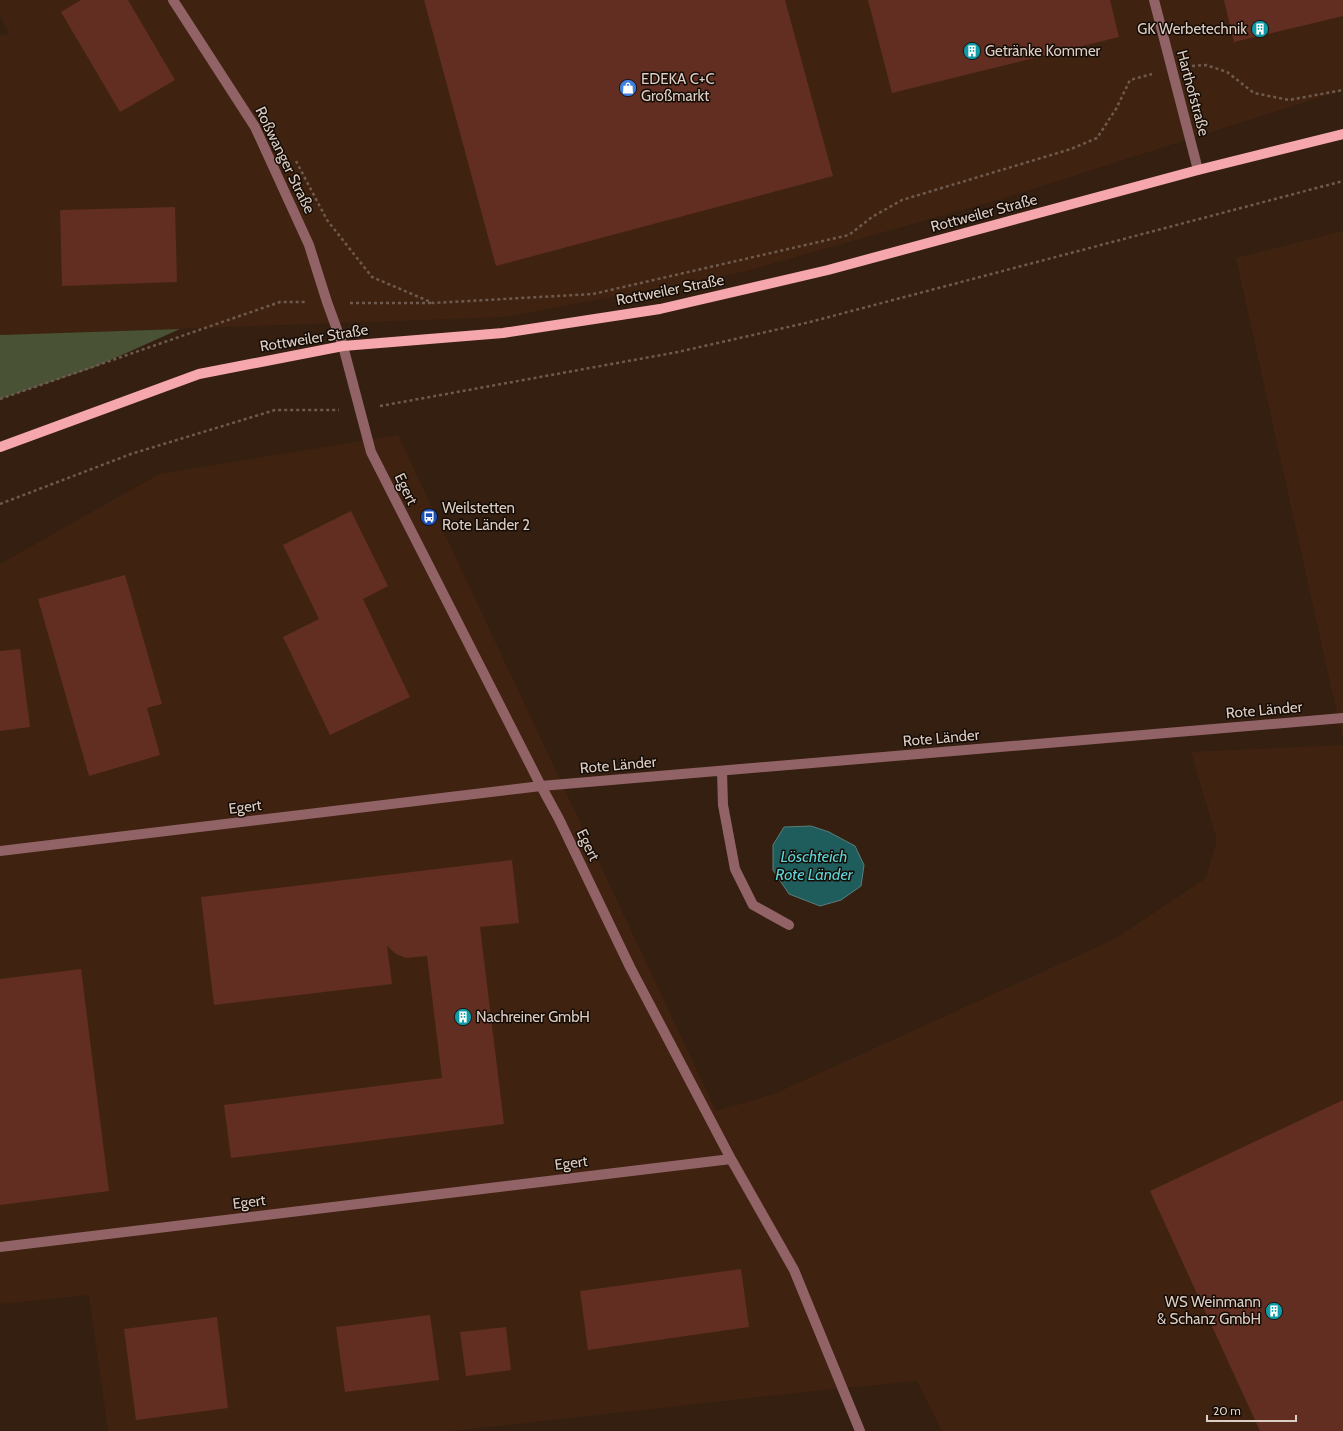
<svg xmlns="http://www.w3.org/2000/svg" width="1343" height="1431" font-family="Cabin,sans-serif">
<style>
.built{fill:#3f2310}
.green{fill:#495234}
.water{fill:#1f5c5c;stroke:#587e7c}
.building{fill:#612e21}
.lines{fill:none;stroke-linecap:round;stroke-linejoin:round}
.path{stroke:#6e5a4e;stroke-width:2.5;stroke-dasharray:3 3;stroke-linecap:butt}
.minor{stroke:#926366;stroke-width:10}
.major{stroke:#f5a7ad;stroke-width:10}
.labels{text-anchor:middle;stroke-width:3;stroke-linejoin:round;paint-order:stroke}
.poi-label{font-size:15px;fill:#ddcec5;stroke:#150c06;text-anchor:start}
.street-label{font-size:15px;fill:#ddcec5;stroke:#150c06}
.water-label{font-size:16px;font-style:italic;fill:#5dd4d6;stroke:#150c06}
</style>
<rect width="100%" height="100%" fill="#351f11"/>
<path class="built" d="M0,0H1343V90L1004,198L743,272L505,317L0,335V35L9,34L0,15Z
M1343,231V741L1236,258Z
M398,435L716,1111L774,1094L1115,939L1206,878L1217,840L1191,752L1343,745V1431H942L917,1381L813,1391L452,1431H108L89,1295L0,1304V564L159,474Z"/>
<path class="green" d="M180,329L95,367L0,399V335Z"/>
<path class="water" d="M811,826L829,832L855,846L864,865L861,886L841,900L820,906L789,894L773,870V845L784,827Z"/>
<path class="building" d="M81,0H128L175,80L120,112L61,12Z
M424,0H785L833,176L496,266Z
M868,0H1110L1119,37L892,93Z
M1224,0H1343V16L1234,42Z
M175,207L177,282L62,286L60,210Z
M351,511L388,586L363,599L410,697L330,735L283,637L319,619L283,545Z
M125,575L162,704L147,708L160,755L89,776L38,599Z
M20,649L30,727L0,731V651Z
M512,860L519,923L480,927L504,1124L231,1158L224,1105L442,1078L427,956L406,958L396,954L387,946L392,984L214,1005L201,897Z
M81,969L109,1191L0,1205V979Z
M1343,1100V1431H1260L1150,1191Z
M741,1269L749,1327L588,1350L580,1291Z
M430,1315L439,1380L345,1392L336,1327Z
M217,1317L228,1408L136,1420L124,1329Z
M506,1327L511,1370L466,1376L460,1332Z"/>
<g class="lines">
<path class="path" d="M1192,66L1206,65L1227,72L1254,93L1289,100L1343,90
M296,161L327,220L372,277L433,303L593,294L849,235L872,217L902,200L1071,149L1097,138L1116,109L1130,80L1152,74
M350,303H431
M0,399L280,302H305
M380,406L678,352L810,322L1343,181
M0,504L131,454L275,410H339"/>
<path class="minor" d="M173,0L255,127L309,245L327,302L343,346L371,452L541,786L559,819L630,967L731,1159L794,1270L860,1431
M1154,0L1198,170
M722,771L723,805L735,869L753,905L789,925
M0,851L541,786L1343,718
M0,1247L731,1159"/>
<path class="major" d="M0,447L199,374L343,346L503,333L660,309L828,270L1198,170L1343,134"/>
</g>
<defs>
<symbol id="building-disc" viewBox="-11 -11 22 22"><circle r="9.5" fill="#0f9aa8" stroke="#150c06"/><path d="M-4-6H4V6H1V3H-1V6H-4ZM-2.5-4.3h1.7v1.8h-1.7ZM.8-4.3h1.7v1.8H.8ZM-2.5-1h1.7V.8h-1.7ZM.8-1h1.7V.8H.8Z" fill="#fff"/></symbol>
<symbol id="shop-disc" viewBox="-11 -11 22 22"><circle r="9.5" fill="#3f7fe0" stroke="#150c06"/><path d="M-5-2.5h2.3a2.7 3.5 0 0 1 5.4 0H5L5.5 6h-11ZM-1.5-2.5h3a1.5 2.3 0 0 0-3 0Z" fill="#fff"/></symbol>
<symbol id="bus-disc" viewBox="-11 -11 22 22"><circle r="9.5" fill="#1a4fb4" stroke="#150c06"/><path d="M-5-6H5V4H4V6H2V4H-2V6H-4V4H-5ZM-3.5-4V0h7V-4ZM-3.5 1.2v1.5H-2V1.2ZM2 1.2v1.5H3.5V1.2Z" fill="#fff"/></symbol>
</defs>
<g fill-rule="evenodd">
<use href="#building-disc" x="1250" y="19" width="20" height="20"/>
<use href="#building-disc" x="962" y="41" width="20" height="20"/>
<use href="#shop-disc" x="618" y="78" width="20" height="20"/>
<use href="#bus-disc" x="419" y="507" width="20" height="20"/>
<use href="#building-disc" x="453" y="1007" width="20" height="20"/>
<use href="#building-disc" x="1264" y="1301" width="20" height="20"/>
</g>
<g class="labels">
<g class="poi-label">
<text x="1247" y="34" text-anchor="end">GK Werbetechnik</text>
<text x="985" y="56">Getränke Kommer</text>
<text x="641" y="84">EDEKA C+C<tspan x="641" dy="17">Großmarkt</tspan></text>
<text x="442" y="513">Weilstetten<tspan x="442" dy="17">Rote Länder 2</tspan></text>
<text x="476" y="1022">Nachreiner GmbH</text>
<text x="1261" y="1307" text-anchor="end">WS Weinmann<tspan x="1261" dy="17">&amp; Schanz GmbH</tspan></text>
</g>
<g class="street-label">
<text transform="translate(1193 93) rotate(75)" y="5">Harthofstraße</text>
<text transform="translate(285 160) rotate(64)" y="5">Roßwanger Straße</text>
<text transform="translate(984 213) rotate(-15)" y="5">Rottweiler Straße</text>
<text transform="translate(670 290) rotate(-11)" y="5">Rottweiler Straße</text>
<text transform="translate(314 338) rotate(-9)" y="5">Rottweiler Straße</text>
<text transform="translate(406 489) rotate(64)" y="5">Egert</text>
<text transform="translate(1264 710) rotate(-5)" y="5">Rote Länder</text>
<text transform="translate(941 738) rotate(-5)" y="5">Rote Länder</text>
<text transform="translate(618 765) rotate(-5)" y="5">Rote Länder</text>
<text transform="translate(245 807) rotate(-7)" y="5">Egert</text>
<text transform="translate(588 845) rotate(64)" y="5">Egert</text>
<text transform="translate(571 1163) rotate(-7)" y="5">Egert</text>
<text transform="translate(249 1202) rotate(-7)" y="5">Egert</text>
</g>
<g class="water-label">
<text x="814" y="862">Löschteich<tspan x="814" dy="18">Rote Länder</tspan></text>
</g>
</g>
<path d="M1207 1415v6h89v-6" fill="none" stroke="#ddcec5" stroke-width="2"/>
<text x="1213" y="1415" font-size="12" fill="#ddcec5" stroke="#150c06" stroke-width="3" paint-order="stroke">20 m</text>
</svg>
